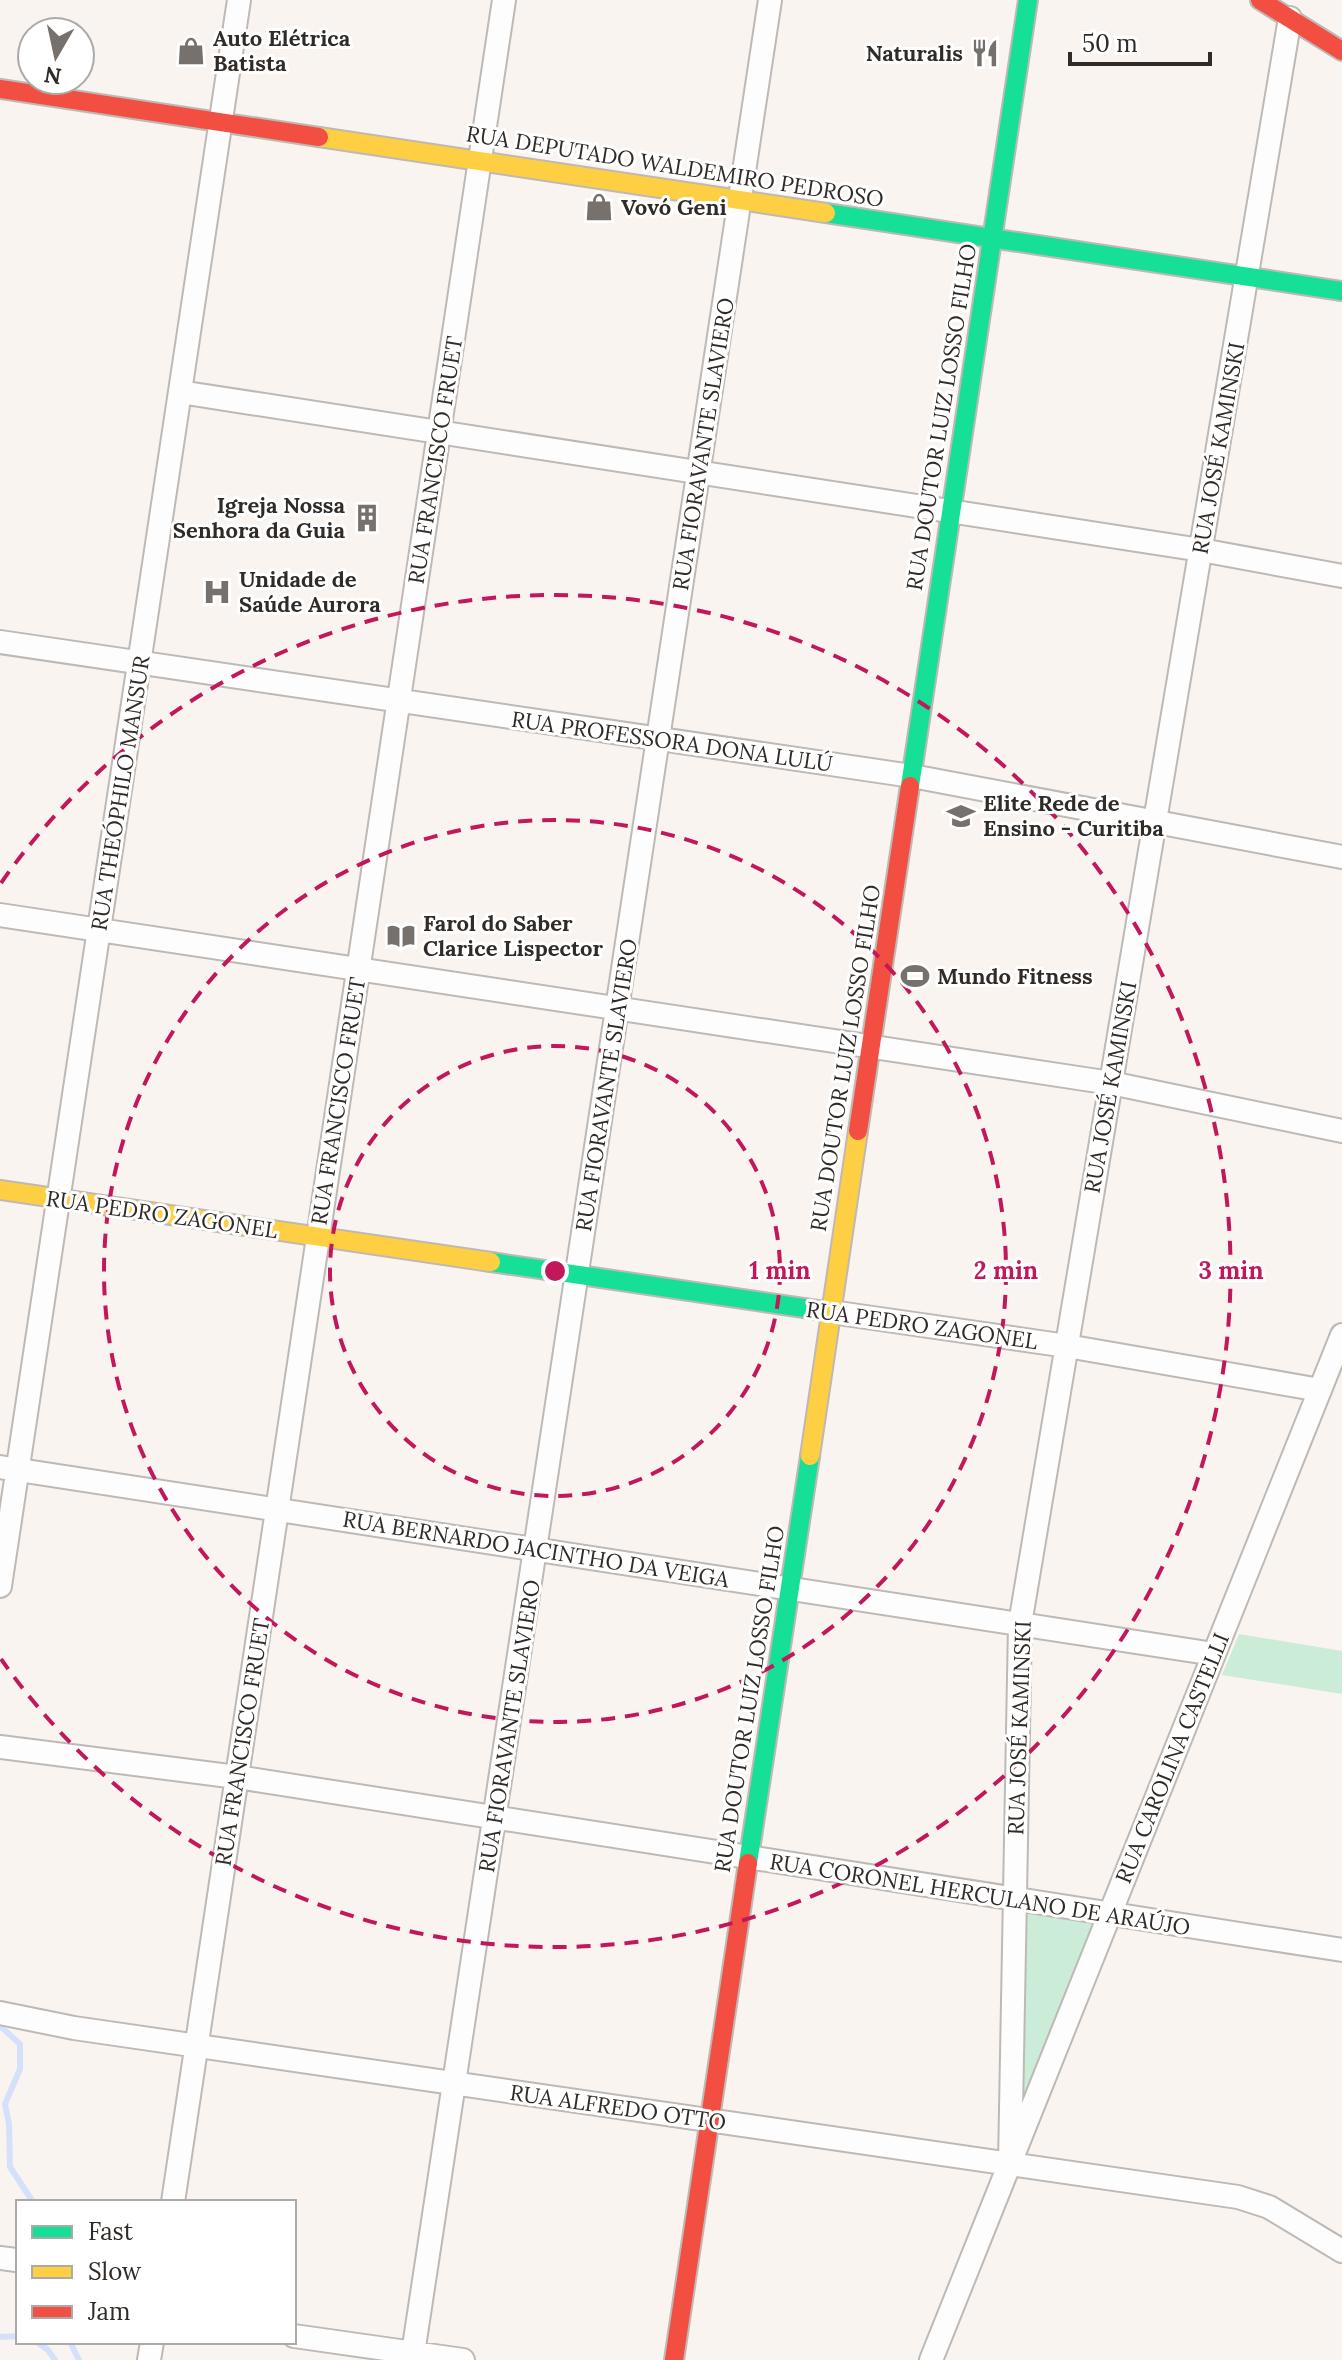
<svg xmlns="http://www.w3.org/2000/svg" width="1342" height="2360" font-family="Lora,serif">
<style>
.green{fill:#cbecd7}
.lines{fill:none;stroke-linecap:round;stroke-linejoin:round}
.stream{stroke:#d5e0fa;stroke-width:6}
.street-casing{stroke:#beb9b5;stroke-width:26}
.fast-casing{stroke:#beb9b5;stroke-width:22}
.slow-casing{stroke:#beb9b5;stroke-width:22}
.jam-casing{stroke:#beb9b5;stroke-width:22}
.street{stroke:#fefdfd;stroke-width:22}
.fast{stroke:#16e098;stroke-width:18}
.slow{stroke:#ffcf43;stroke-width:18}
.jam{stroke:#f24e42;stroke-width:18}
.ring{fill:none;stroke:#c2185b;stroke-width:4;stroke-dasharray:14 10}
.labels{text-anchor:middle;stroke-width:6;stroke-linejoin:round;paint-order:stroke}
.poi-label{font-size:22px;font-weight:bold;fill:#302b27;stroke:#fff;text-anchor:start}
.street-label{font-size:22px;fill:#302b27;stroke:#fff}
.centre{fill:#c2185b;stroke:#fff;stroke-width:4}
.ring-label{font-size:24px;text-anchor:middle;font-weight:bold;fill:#c2185b;stroke:#fff;stroke-width:6;stroke-linejoin:round;paint-order:stroke}
</style>
<rect width="100%" height="100%" fill="#faf4f0"/>
<path class="green" d="M1239,1634L1342,1651V1694L1222,1675Z
M1025,1911L1094,1922L1020,2109Z"/>
<g class="lines">
<path class="stream" d="M0,2026L20,2044V2069L5,2104L9,2124L10,2167L33,2202
M0,2337L18,2336
M37,2342L48,2350L55,2360
M70,2342L79,2360"/>
<defs>
<path id="street" d="M180,392L1201,550L1342,576
M0,642L912,776L1342,857
M0,915L1111,1083L1342,1131
M831,1312L1067,1346L1320,1390
M0,1467L1214,1654
M0,1586L239,0
M0,1747L237,1777L1342,1950
M0,2013L74,2028L1238,2197L1269,2207L1342,2251
M1010,2164L1020,1624L1290,18
M173,2202L504,0
M0,2258L16,2260
M294,2336L463,2360
M149,2360L152,2342
M412,2360L770,0
M931,2360L1342,1335"/>
<path id="fast" d="M826,213L1342,291
M910,786L1028,0
M491,1262L831,1312
M748,1863L810,1456"/>
<path id="slow" d="M319,137L826,213
M0,1190L491,1262
M810,1456L858,1131"/>
<path id="jam" d="M1260,0L1342,51
M0,89L319,137
M858,1131L910,786
M674,2360L748,1863"/>
</defs>
<use href="#street" class="street-casing"/>
<use href="#fast" class="fast-casing"/>
<use href="#slow" class="slow-casing"/>
<use href="#jam" class="jam-casing"/>
<use href="#street" class="street"/>
<use href="#fast" class="fast"/>
<use href="#slow" class="slow"/>
<use href="#jam" class="jam"/>
</g>
<g class="ring">
<circle cx="555" cy="1271" r="225"/>
<circle cx="555" cy="1271" r="451"/>
<path d="M1 883A676 676 0 1 1 1 1659"/>
</g>
<defs>
<symbol id="shop-bare" viewBox="-9 -9 18 18"><path d="M-5-2.5h2.3a2.7 3.5 0 0 1 5.4 0H5L5.5 6h-11ZM-1.5-2.5h3a1.5 2.3 0 0 0-3 0Z" fill="#77716d" stroke="#fff" stroke-width="2.5" paint-order="stroke"/></symbol>
<symbol id="restaurant-bare" viewBox="-9 -9 18 18"><path d="M-5-6h1v4h1v-4h1v4h1v-4h1v5L-1.5 .5V6h-2V.5L-5-1ZM5-6V6H3V1.5H1.5Q1.5-4 5-6Z" fill="#77716d" stroke="#fff" stroke-width="2.5" paint-order="stroke"/></symbol>
<symbol id="building-bare" viewBox="-9 -9 18 18"><path d="M-4-6H4V6H1V3H-1V6H-4ZM-2.5-4.3h1.7v1.8h-1.7ZM.8-4.3h1.7v1.8H.8ZM-2.5-1h1.7V.8h-1.7ZM.8-1h1.7V.8H.8Z" fill="#77716d" stroke="#fff" stroke-width="2.5" paint-order="stroke"/></symbol>
<symbol id="hospital-bare" viewBox="-9 -9 18 18"><path d="M-5-5h3v3.5h4V-5h3V5h-3V1.5h-4V5h-3Z" fill="#77716d" stroke="#fff" stroke-width="2.5" paint-order="stroke"/></symbol>
<symbol id="school-bare" viewBox="-9 -9 18 18"><path d="M0-5L7-2L0 1L-7-2ZM-4 1L0 2.5L4 1V4Q0 6-4 4Z" fill="#77716d" stroke="#fff" stroke-width="2.5" paint-order="stroke"/></symbol>
<symbol id="library-bare" viewBox="-9 -9 18 18"><path d="M-6-4Q-3-5.5-.7-3.5V5Q-3 3-6 4ZM6-4Q3-5.5 .7-3.5V5Q3 3 6 4Z" fill="#77716d" stroke="#fff" stroke-width="2.5" paint-order="stroke"/></symbol>
<symbol id="stadium-bare" viewBox="-9 -9 18 18"><path d="M0-5a6.5 5 0 1 0 0 10a6.5 5 0 1 0 0-10ZM-3.5-1.8h7v3.6h-7Z" fill="#77716d" stroke="#fff" stroke-width="2.5" paint-order="stroke"/></symbol>
</defs>
<g fill-rule="evenodd">
<use href="#shop-bare" x="171" y="31" width="40" height="40"/>
<use href="#restaurant-bare" x="965" y="33" width="40" height="40"/>
<use href="#shop-bare" x="579" y="187" width="40" height="40"/>
<use href="#building-bare" x="347" y="498" width="40" height="40"/>
<use href="#hospital-bare" x="197" y="572" width="40" height="40"/>
<use href="#school-bare" x="941" y="796" width="40" height="40"/>
<use href="#library-bare" x="381" y="916" width="40" height="40"/>
<use href="#stadium-bare" x="895" y="956" width="40" height="40"/>
</g>
<g class="labels">
<g class="poi-label">
<text x="213" y="46">Auto Elétrica<tspan x="213" dy="25">Batista</tspan></text>
<text x="963" y="61" text-anchor="end">Naturalis</text>
<text x="621" y="215">Vovó Geni</text>
<text x="345" y="513" text-anchor="end">Igreja Nossa<tspan x="345" dy="25">Senhora da Guia</tspan></text>
<text x="239" y="587">Unidade de<tspan x="239" dy="25">Saúde Aurora</tspan></text>
<text x="983" y="811">Elite Rede de<tspan x="983" dy="25">Ensino - Curitiba</tspan></text>
<text x="423" y="931">Farol do Saber<tspan x="423" dy="25">Clarice Lispector</tspan></text>
<text x="937" y="984">Mundo Fitness</text>
</g>
<g class="street-label">
<text transform="translate(675 166) rotate(9)" y="8">RUA DEPUTADO WALDEMIRO PEDROSO</text>
<text transform="translate(941 417) rotate(-81)" y="8">RUA DOUTOR LUIZ LOSSO FILHO</text>
<text transform="translate(703 444) rotate(-81)" y="8">RUA FIORAVANTE SLAVIERO</text>
<text transform="translate(1218 448) rotate(-80)" y="8">RUA JOSÉ KAMINSKI</text>
<text transform="translate(435 460) rotate(-81)" y="8">RUA FRANCISCO FRUET</text>
<text transform="translate(672 741) rotate(8)" y="8">RUA PROFESSORA DONA LULÚ</text>
<text transform="translate(120 793) rotate(-81)" y="8">RUA THEÓPHILO MANSUR</text>
<text transform="translate(845 1058) rotate(-81)" y="8">RUA DOUTOR LUIZ LOSSO FILHO</text>
<text transform="translate(606 1085) rotate(-81)" y="8">RUA FIORAVANTE SLAVIERO</text>
<text transform="translate(1110 1087) rotate(-80)" y="8">RUA JOSÉ KAMINSKI</text>
<text transform="translate(338 1101) rotate(-81)" y="8">RUA FRANCISCO FRUET</text>
<text transform="translate(162 1214) rotate(8)" y="8">RUA PEDRO ZAGONEL</text>
<text transform="translate(922 1325) rotate(8)" y="8">RUA PEDRO ZAGONEL</text>
<text transform="translate(536 1549) rotate(9)" y="8">RUA BERNARDO JACINTHO DA VEIGA</text>
<text transform="translate(749 1699) rotate(-81)" y="8">RUA DOUTOR LUIZ LOSSO FILHO</text>
<text transform="translate(509 1726) rotate(-81)" y="8">RUA FIORAVANTE SLAVIERO</text>
<text transform="translate(1019 1728) rotate(-88)" y="8">RUA JOSÉ KAMINSKI</text>
<text transform="translate(242 1742) rotate(-81)" y="8">RUA FRANCISCO FRUET</text>
<text transform="translate(1172 1758) rotate(-68)" y="8">RUA CAROLINA CASTELLI</text>
<text transform="translate(980 1894) rotate(9)" y="8">RUA CORONEL HERCULANO DE ARAÚJO</text>
<text transform="translate(618 2107) rotate(8)" y="8">RUA ALFREDO OTTO</text>
</g>
</g>
<circle cx="555" cy="1271" r="12" class="centre"/>
<g class="ring-label">
<text x="780" y="1279">1 min</text>
<text x="1006" y="1279">2 min</text>
<text x="1231" y="1279">3 min</text>
</g>
<rect x="16" y="2200" width="280" height="144" fill="#ffffff" stroke="#acaaa9" stroke-width="2"/>
<rect x="32" y="2226" width="40" height="12" fill="#16e098" stroke="#acaaa9" stroke-width="2"/>
<text x="88" y="2240" font-size="24" fill="#302b27">Fast</text>
<rect x="32" y="2266" width="40" height="12" fill="#ffcf43" stroke="#acaaa9" stroke-width="2"/>
<text x="88" y="2280" font-size="24" fill="#302b27">Slow</text>
<rect x="32" y="2306" width="40" height="12" fill="#f24e42" stroke="#acaaa9" stroke-width="2"/>
<text x="88" y="2320" font-size="24" fill="#302b27">Jam</text>
<g transform="translate(56 56) rotate(189)"><circle r="38" fill="#ffffff" stroke="#acaaa9" stroke-width="2"/>
<path d="M0-6L14 30L0 20L-14 30Z" fill="#77716d"/>
<text y="-12" font-size="22" font-weight="bold" text-anchor="middle" fill="#302b27">N</text>
</g>
<path d="M1070 52v12h140v-12" fill="none" stroke="#302b27" stroke-width="4"/>
<text x="1082" y="52" font-size="24" fill="#302b27" stroke="#ffffff" stroke-width="6" paint-order="stroke">50 m</text>
</svg>
